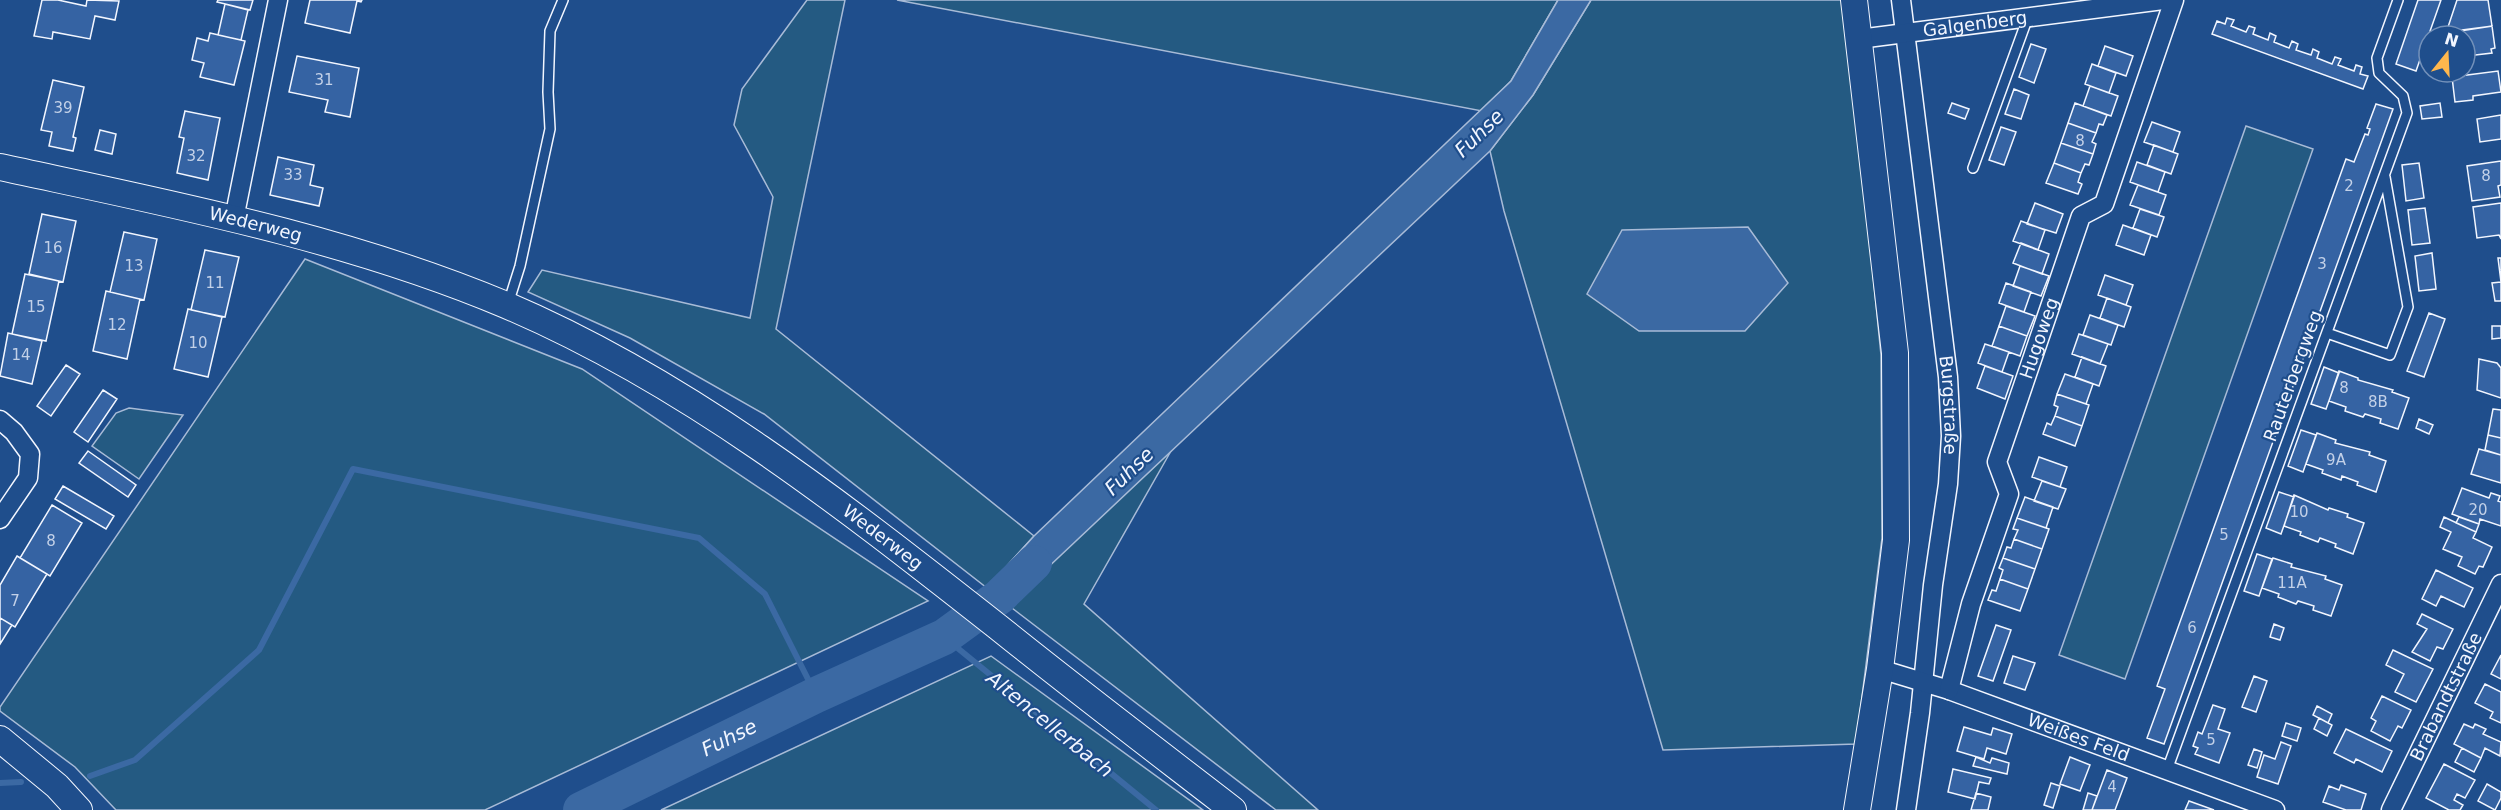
<svg xmlns="http://www.w3.org/2000/svg" width="2501" height="810" font-family="'DejaVu Sans',sans-serif">
<style>
.green{fill:#245a82;stroke:#a8bbd7;stroke-width:1.5}
.water{fill:#3b69a3;stroke:#a8bbd7;stroke-width:1.5}
.lines{fill:none;stroke-linecap:round;stroke-linejoin:round}
.stream{stroke:#3b69a3;stroke-width:6}
.river{stroke:#3b69a3;stroke-width:36}
.building{fill:#3563a3;stroke:#f2f6ff;stroke-width:1.5}
.lane-casing{stroke:#f2f6ff;stroke-width:12}
.street-casing{stroke:#f2f6ff;stroke-width:21}
.secondary-casing{stroke:#f2f6ff;stroke-width:28}
.lane{stroke:#1f4e8c;stroke-width:9}
.street{stroke:#1f4e8c;stroke-width:18}
.secondary{stroke:#1f4e8c;stroke-width:26}
.labels{text-anchor:middle;stroke-width:4.5;stroke-linejoin:round;paint-order:stroke}
.number-label{font-size:15px;fill:#c3d1e8}
.street-label{font-size:18px;fill:#f2f6ff;stroke:#1f4e8c}
.water-label{font-size:20px;font-style:italic;fill:#f2f6ff;stroke:#1f4e8c}
</style>
<rect width="100%" height="100%" fill="#1f4e8c"/>
<path class="green" d="M807,0H845L776,329L1034,536L987,588L764,414L630,338L528,292L542,270L750,318L773,197L734,125L742,89Z
M897,0H1558L1511,81L1482,111Z
M1591,0H1842L1863,174L1881,355L1882,538L1856,744L1663,750L1504,211L1490,151L1533,95Z
M2246,126L2313,149L2125,679L2059,655Z
M305,259L582,369L928,601L485,810H116L75,767L0,711V707Z
M129,408L183,415L139,479L92,446L116,413Z
M1171,451L1084,604L1318,810H1276L1008,605L1061,553Z
M991,656L1203,810H661Z"/>
<path class="water" d="M1558,0H1591L1533,95L1490,151L1008,605L987,588L1034,536L1511,81Z
M1748,227L1788,283L1745,331H1639L1587,294L1622,230Z"/>
<g class="lines">
<path class="stream" d="M944,637L1156,810
M90,776L135,760L259,650L353,469L699,538L765,594L816,695
M0,783L21,782"/>
<path class="river" id="s1" d="M581,810L816,695L944,637L999,597L1034,563"/>
</g>
<path class="building" d="M42,0H58L86,6L87,0L119,1L115,20L95,16L90,39L53,32L52,39L34,36Z
M218,0H253L250,10L217,2Z
M310,0H362L361,2L357,1L350,33L305,23Z
M2418,0H2441L2416,71L2396,64Z
M2457,0H2488L2492,26L2446,33Z
M225,4L248,10L241,40L218,35Z
M2227,18L2234,20L2231,26L2246,32L2249,26L2255,28L2253,34L2268,40L2270,33L2276,36L2274,42L2289,48L2292,41L2298,44L2296,50L2311,55L2313,49L2319,52L2317,58L2332,64L2335,57L2341,59L2338,65L2354,71L2356,65L2362,67L2360,74L2368,76L2363,89L2212,34L2217,21L2225,24Z
M2492,26L2495,48L2491,49L2492,53L2467,56L2465,36H2456L2455,31Z
M210,33L245,41L234,85L200,77L204,63L192,60L197,38L208,41Z
M2031,44L2046,49L2034,83L2019,77Z
M2105,46L2133,56L2126,76L2098,66Z
M297,56L359,68L350,117L325,112L328,100L289,92Z
M2092,64L2116,73L2109,93L2085,84Z
M2498,71L2501,92L2473,96V100L2455,102L2452,77Z
M53,80L84,87L73,137L76,138L73,151L49,146L52,132L41,130Z
M2090,86L2118,96L2111,116L2083,106Z
M2014,89L2029,95L2021,119L2005,114Z
M1952,103L1969,109L1965,119L1948,113Z
M2075,103L2107,115L2103,125L2099,124L2096,133L2068,123Z
M2440,103L2442,117L2422,119L2420,106Z
M2376,104L2393,109L2164,744L2147,738L2165,689L2157,686L2346,159L2354,162L2365,134L2368,135L2370,129L2367,128Z
M185,111L220,118L208,180L177,173L184,138L179,137Z
M2501,115V139L2480,142L2477,119Z
M2152,122L2180,132L2173,152L2144,142Z
M2068,123L2096,133L2092,142L2096,144L2093,154L2061,143Z
M2001,127L2016,132L2004,165L1989,160Z
M100,130L116,134L112,154L95,150Z
M2061,143L2093,154L2089,165L2085,164L2081,173L2054,163Z
M2154,145L2178,154L2171,174L2147,165Z
M278,157L314,165L310,185L323,188L319,206L270,195Z
M2501,161V185L2498,186L2500,197L2472,201L2467,166Z
M2137,162L2165,172L2158,192L2130,182Z
M2054,163L2081,173L2078,182L2082,184L2078,194L2046,183Z
M2419,163L2424,198L2406,201L2402,165Z
M2138,185L2166,195L2159,215L2130,205Z
M2035,203L2063,214L2056,233L2027,224Z
M2501,203V239L2499,235L2477,238L2473,207Z
M2425,208L2430,243L2412,245L2408,210Z
M2140,209L2164,217L2157,237L2133,228Z
M42,214L76,221L63,282L29,274Z
M2021,221L2045,230L2038,250L2013,241Z
M2123,225L2151,235L2144,255L2116,245Z
M124,232L157,239L144,300L110,292Z
M2021,243L2049,254L2042,274L2013,263Z
M205,250L239,257L225,317L191,310Z
M2432,253L2436,289L2419,291L2415,256Z
M2498,258H2501V301H2495L2492,283L2501,282Z
M2020,266L2049,276L2041,296L2013,286Z
M25,274L59,281L46,341L12,334Z
M2105,275L2133,285L2126,305L2098,295Z
M2006,283L2031,292L2024,312L1999,303Z
M106,291L140,299L127,359L93,351Z
M2107,298L2131,307L2124,327L2100,318Z
M2006,306L2035,316L2027,336L1999,326Z
M188,309L222,317L208,377L174,369Z
M2429,313L2445,319L2424,377L2407,371Z
M2090,315L2118,325L2111,345L2083,335Z
M1999,326L2027,336L2020,356L1992,346Z
M2492,326H2501V338L2492,339Z
M8,333L42,341L32,384L0,376Z
M2079,334L2108,344L2100,364L2072,354Z
M1985,344L2009,352L2002,372L1978,363Z
M2082,357L2106,366L2099,386L2075,377Z
M2479,359L2497,363L2501,368V398L2477,390Z
M66,365L80,374L51,416L37,406Z
M1985,366L2013,376L2005,399L1977,388Z
M2324,367L2339,373L2326,409L2311,404Z
M2339,371L2358,378V380L2393,390L2392,392L2409,398L2398,429L2380,423L2381,419L2365,414L2363,417L2345,411L2346,407L2329,401Z
M2065,374L2093,384L2086,404L2057,394Z
M103,390L117,399L88,442L74,432Z
M2057,394L2089,405L2082,426L2055,416L2058,407L2054,405Z
M2493,409L2501,410V438L2488,435Z
M2055,416L2082,426L2075,446L2043,434L2047,423L2051,425Z
M2419,419L2433,425L2429,434L2416,428Z
M2301,430L2316,435L2303,472L2288,466Z
M2317,433L2336,440L2335,443L2370,452L2369,455L2386,461L2376,492L2357,485L2358,482L2342,476L2341,480L2322,473L2323,470L2306,464Z
M2488,435L2501,438V455L2485,450Z
M2479,449L2501,455V483L2471,474Z
M88,451L136,485L128,497L79,463Z
M2039,457L2067,467L2060,487L2032,477Z
M2042,481L2066,489L2058,509L2034,501Z
M63,486L114,516L106,529L55,499Z
M2462,488L2489,498L2491,493L2500,496L2498,501L2501,502V526L2480,519L2479,524L2452,514Z
M2279,492L2294,497L2281,534L2266,528Z
M2294,495L2328,510L2329,508L2348,514L2347,517L2364,523L2353,554L2335,547L2336,544L2320,538L2318,542L2300,535L2301,532L2284,526Z
M2025,497L2053,507L2046,528L2017,518Z
M52,505L82,523L50,576L20,558Z
M2444,517L2476,532L2473,538L2492,547L2483,567L2479,566L2475,574L2458,566L2462,557L2443,549L2451,532L2440,527Z
M2459,517L2479,524L2476,532L2456,523Z
M2017,518L2049,529L2042,549L2014,539L2018,530L2013,529Z
M2014,539L2042,549L2035,569L2003,558L2007,547L2011,548Z
M2257,554L2272,559L2259,596L2244,591Z
M17,556L47,574L15,627L0,618V585Z
M2003,558L2035,569L2028,589L2000,579L2003,570L1999,568Z
M2273,558L2292,564L2291,567L2326,576L2325,579L2342,585L2331,616L2313,610L2314,606L2298,601L2296,604L2278,597L2279,594L2262,588Z
M2436,570L2473,588L2464,607L2441,596L2436,606L2422,599Z
M2000,579L2028,589L2020,611L1988,600L1992,590L1996,591Z
M2422,614L2453,629L2443,649L2437,647L2430,661L2412,652L2427,629L2417,624Z
M0,618L12,625L0,644Z
M2274,624L2284,628L2280,640L2270,637Z
M1996,625L2011,630L1993,681L1978,676Z
M2393,650L2433,669L2416,702L2395,692L2404,674L2386,665Z
M2501,655V679L2491,674Z
M2013,656L2035,663L2025,690L2004,683Z
M2254,676L2267,681L2256,712L2242,707Z
M2485,684L2501,692V723L2490,718L2493,712L2475,703Z
M2382,696L2411,710L2402,728L2398,726L2390,741L2371,731L2376,721L2371,718Z
M2213,705L2225,709L2218,729L2230,733L2219,763L2195,754L2198,748L2193,746L2198,732L2202,734Z
M2317,706L2332,714L2328,723L2313,715Z
M2319,718L2332,725L2327,736L2314,729Z
M2286,723L2301,728L2297,741L2282,736Z
M2464,724L2473,728L2475,724L2486,729L2483,734L2501,742L2500,756L2485,748L2481,758L2454,744Z
M1964,727L1991,735L1993,728L2012,734L2006,754L1987,748L1984,759L1957,751Z
M2346,729L2392,751L2382,772L2356,759L2354,763L2334,753Z
M2281,742L2291,746L2278,784L2257,777L2264,755L2275,759Z
M2462,748L2481,758L2474,772L2455,762Z
M2254,749L2262,752L2257,768L2248,765Z
M1976,757L1990,763L1992,758L2009,763L2007,774L1973,766Z
M2070,757L2090,765L2080,791L2060,784Z
M2444,764L2475,780L2465,798L2457,794L2454,800L2463,805L2460,810H2449L2426,798Z
M1953,769L1991,778L1989,784L1979,782L1975,799L1948,792Z
M2107,770L2127,778L2115,810H2092Z
M2051,783L2060,786L2053,808L2044,805Z
M2487,784L2501,792V798L2495,810L2478,801Z
M2341,785L2366,794L2361,810H2346L2323,802L2329,786L2339,790Z
M1976,793L1991,797L1988,810H1971Z
M2088,793L2097,796L2092,810H2083Z
M2189,801L2214,810H2185Z"/>
<g class="lines">
<defs>
<path id="lane" d="M1973,168L2028,17
M508,304L520,266L550,129L548,92L550,31L563,0
M2327,333L2390,355L2408,307L2385,177
M2167,770L2407,113L2403,96L2379,73L2377,58L2398,0"/>
<g id="street">
<path id="s2" d="M1901,0L1948,377L1951,436L1948,484L1933,585L1920,713L1906,810"/>
<path id="s3" d="M1859,39L2163,0"/>
<path d="M234,219L278,0"/>
<path d="M0,420L14,432L30,454L28,478L0,519"/>
<path id="s4" d="M1880,669L1949,690L2275,810"/>
<path id="s5" d="M1949,690L1971,604L2009,494L1997,462L2081,216L2104,204L2174,0"/>
<path id="s6" d="M2391,810L2501,584"/>
</g>
<g id="secondary">
<path d="M1854,0L1895,353L1896,540L1880,669L1857,810"/>
<path id="s7" d="M0,167C171,204 344,237 506,305C687,382 844,506 998,627C1075,689 1154,749 1233,810"/>
<path d="M0,739L57,786L79,810"/>
</g>
</defs>
<use href="#lane" class="lane-casing"/>
<use href="#street" class="street-casing"/>
<use href="#secondary" class="secondary-casing"/>
<use href="#lane" class="lane"/>
<use href="#street" class="street"/>
<use href="#secondary" class="secondary"/>
</g>
<g class="labels">
<g class="number-label">
<text x="324" y="85">31</text>
<text x="63" y="113">39</text>
<text x="2080" y="146">8</text>
<text x="196" y="161">32</text>
<text x="293" y="180">33</text>
<text x="2486" y="181">8</text>
<text x="2349" y="191">2</text>
<text x="53" y="253">16</text>
<text x="2322" y="269">3</text>
<text x="134" y="271">13</text>
<text x="215" y="288">11</text>
<text x="36" y="312">15</text>
<text x="117" y="330">12</text>
<text x="198" y="348">10</text>
<text x="21" y="360">14</text>
<text x="2344" y="393">8</text>
<text x="2378" y="407">8B</text>
<text x="2336" y="465">9A</text>
<text x="2478" y="515">20</text>
<text x="2299" y="517">10</text>
<text x="2224" y="540">5</text>
<text x="51" y="546">8</text>
<text x="2292" y="588">11A</text>
<text x="15" y="606">7</text>
<text x="2192" y="633">6</text>
<text x="2211" y="745">5</text>
<text x="2112" y="792">4</text>
</g>
<g class="street-label">
<text dy="6" stroke="none"><textPath href="#s3" startOffset="117">Galgenberg</textPath></text>
<text dy="6" stroke="none"><textPath href="#s7" startOffset="262">Wederweg</textPath></text>
<text dy="6" stroke="none"><textPath href="#s5" startOffset="370">Hugoweg</textPath></text>
<text transform="translate(2293 376) rotate(-70)" y="6">Rauterbergweg</text>
<text dy="6" stroke="none"><textPath href="#s2" startOffset="408">Burgstraße</textPath></text>
<text dy="6" stroke="none"><textPath href="#s7" startOffset="969">Wederweg</textPath></text>
<text dy="6" stroke="none"><textPath href="#s6" startOffset="126">Brabandtstraße</textPath></text>
<text dy="6" stroke="none"><textPath href="#s4" startOffset="210">Weißes Feld</textPath></text>
</g>
<g class="water-label">
<text transform="translate(1479 133) rotate(-44)" y="7">Fuhse</text>
<text transform="translate(1129 471) rotate(-44)" y="7">Fuhse</text>
<text transform="translate(1050 724) rotate(39)" y="7">Altencellerbach</text>
<text dy="7" stroke="none"><textPath href="#s1" startOffset="165">Fuhse</textPath></text>
</g>
</g>
<g transform="translate(2447 54) rotate(18)"><circle r="28" fill="#1f4e8c" stroke="#7391ba" stroke-width="1.5"/>
<path d="M0-4.5L10 22L0 15L-10 22Z" fill="#ffb74d"/>
<text y="-9" font-size="16" font-weight="bold" text-anchor="middle" fill="#f2f6ff">N</text>
</g>
</svg>
